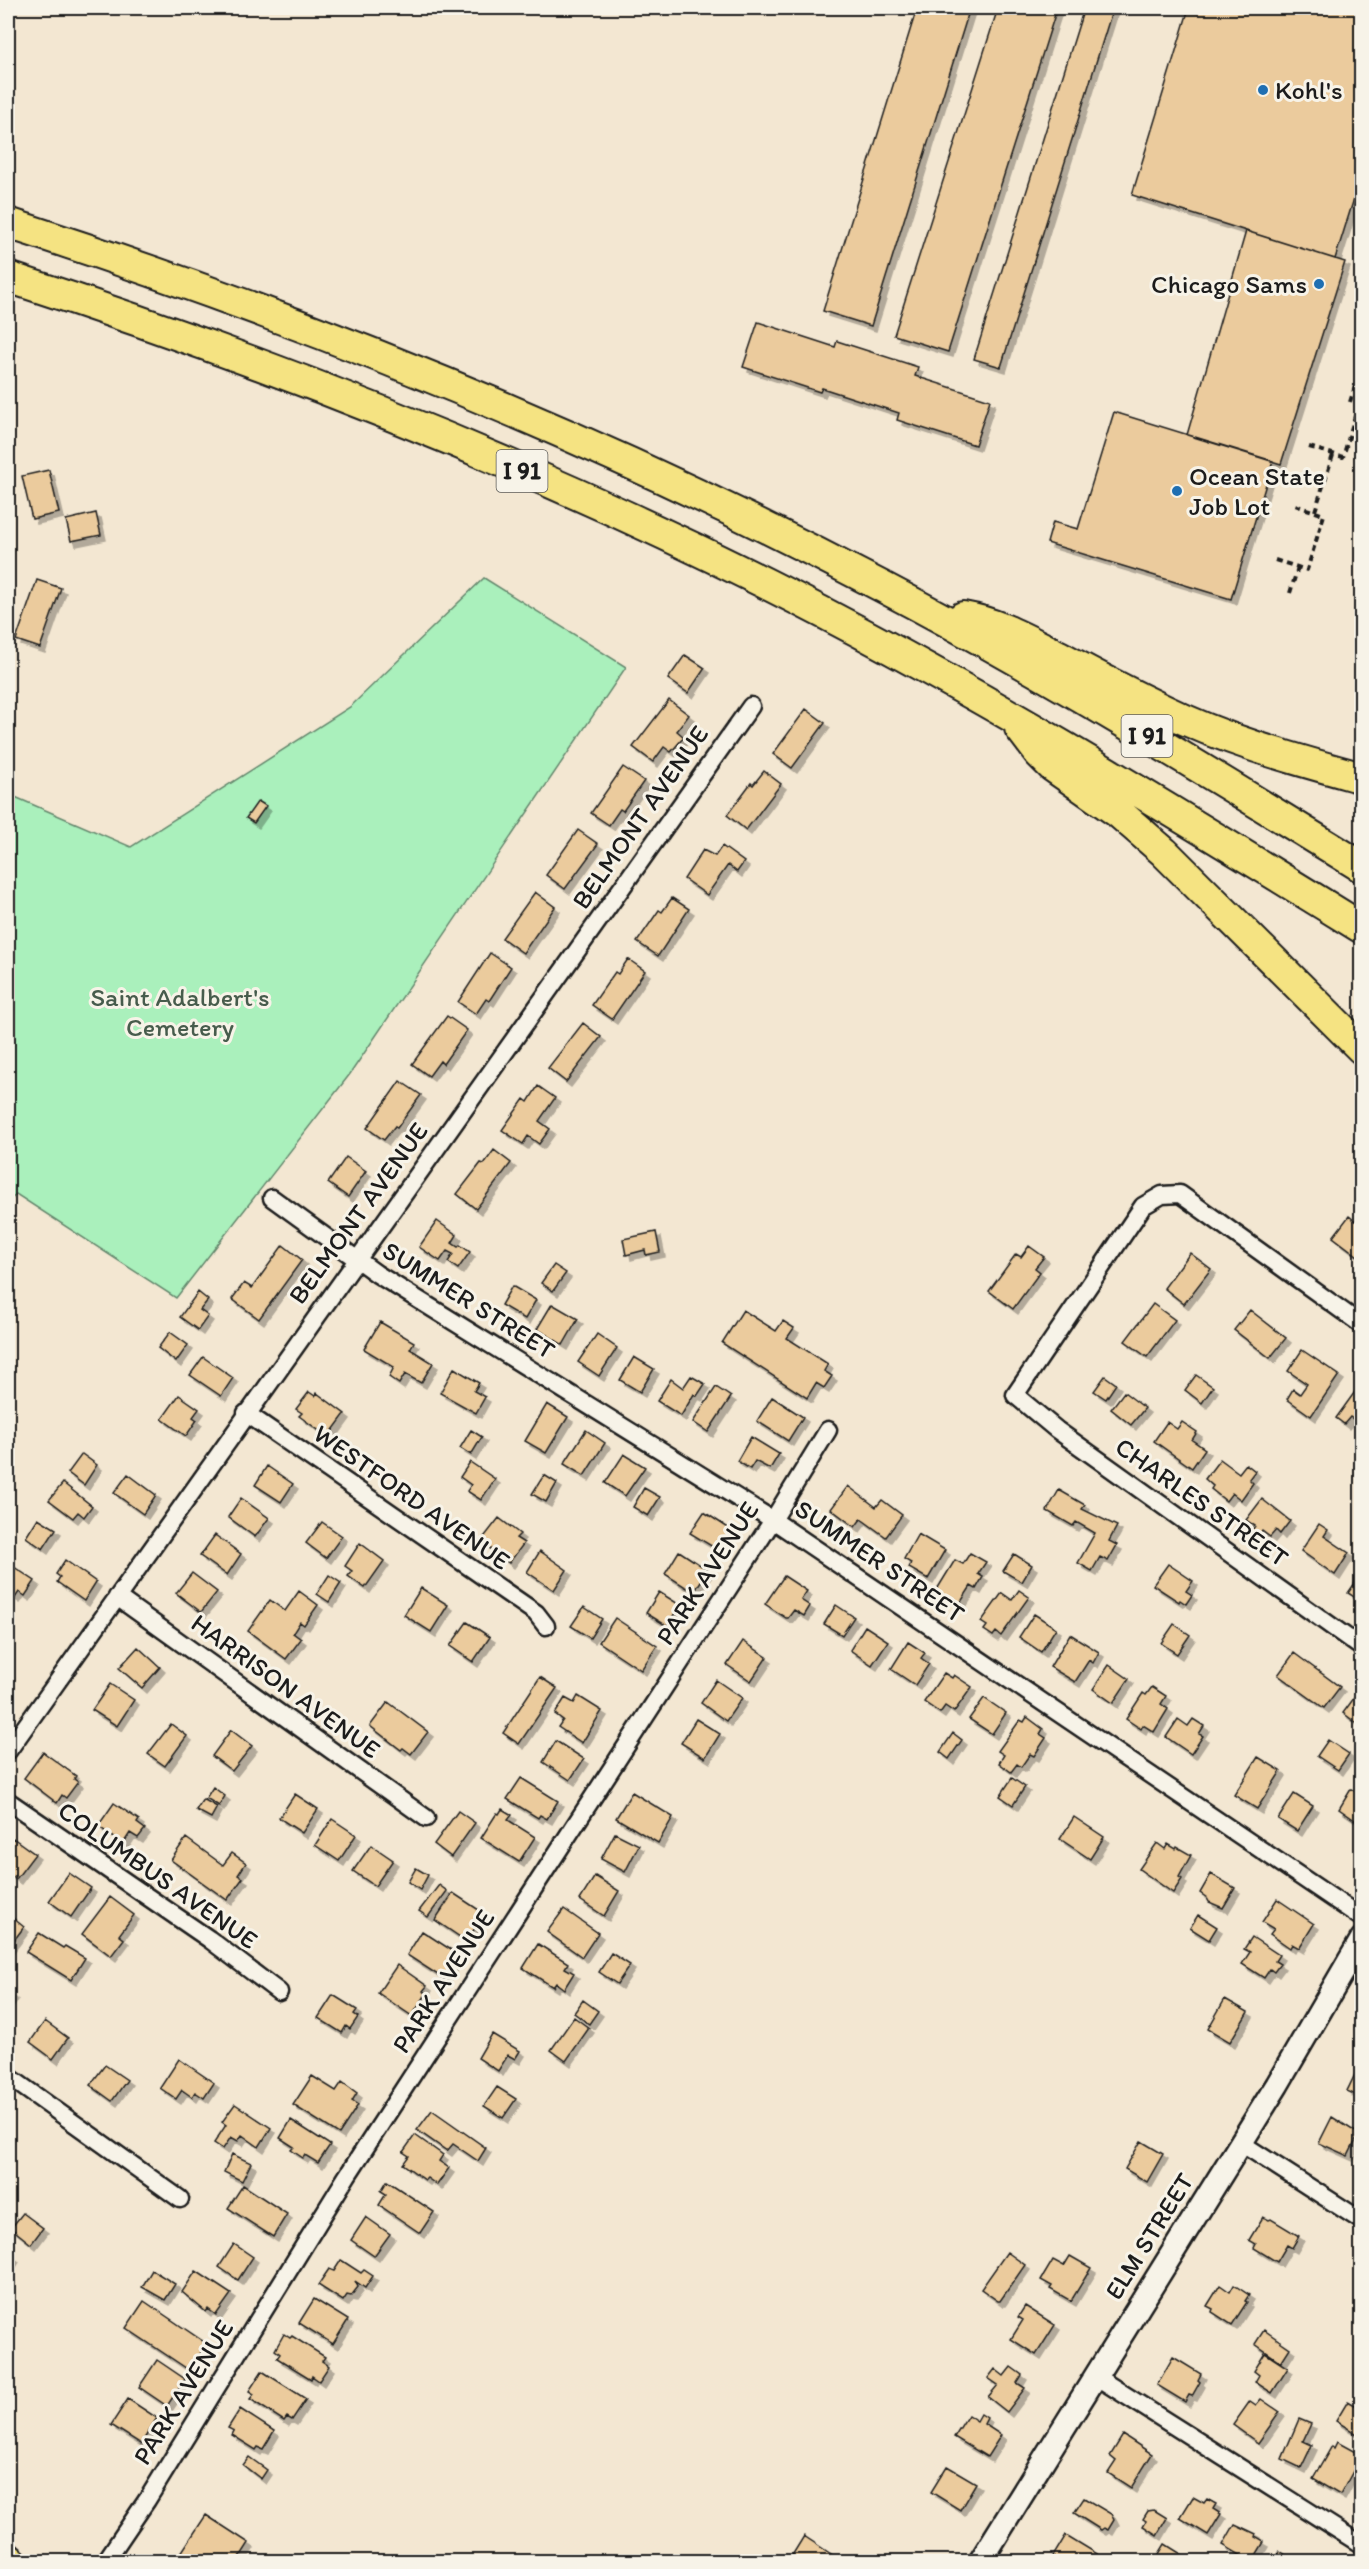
<svg xmlns="http://www.w3.org/2000/svg" width="1369" height="2569" font-family="Itim,sans-serif">
<style>
.green{fill:#aaf0bc;stroke:#63866c;stroke-width:1.5}
.building{fill:#ebcb9d;stroke:#1c1c1c;stroke-width:1.5;filter:url(#shadow)}
.lines{fill:none;stroke-linecap:round;stroke-linejoin:round}
.minor-casing{stroke:#1c1c1c;stroke-width:21}
.secondary-casing{stroke:#1c1c1c;stroke-width:27}
.primary-casing{stroke:#1c1c1c;stroke-width:30}
.motorway-casing{stroke:#1c1c1c;stroke-width:34}
.path{stroke:#1c1c1c;stroke-width:4;stroke-dasharray:6 4.5;stroke-linecap:butt}
.minor{stroke:#f7f3e8;stroke-width:16}
.secondary{stroke:#f7f3e8;stroke-width:22}
.primary{stroke:#f5e382;stroke-width:26}
.motorway{stroke:#f5e382;stroke-width:30}
.poi-dot{fill:#1f6fb2;stroke:#f7f3e8;stroke-width:2}
.labels{text-anchor:middle;stroke-width:6;stroke-linejoin:round;paint-order:stroke}
.shield{fill:#f7f3e8;stroke:#5e5c59;stroke-width:1.5}
.shield-label{font-size:24px;font-weight:bold;fill:#1c1c1c}
.poi-label{font-size:26px;fill:#1c1c1c;stroke:#f7f3e8;text-anchor:start}
.street-label{font-size:26px;fill:#1c1c1c;stroke:#f7f3e8}
.park-label{font-size:26px;fill:#475c4c;stroke:#f7f3e8}
</style>
<defs>
<filter id="shadow"><feDropShadow dx="5" dy="5" stdDeviation="0" flood-color="#0004"/></filter>
</defs>
<rect width="100%" height="100%" fill="#f3e7d2"/>
<filter id="ink" filterUnits="userSpaceOnUse"><feTurbulence type="fractalNoise" baseFrequency=".0167" numOctaves="2"/><feDisplacementMap in="SourceGraphic" scale="12" xChannelSelector="R" yChannelSelector="G"/><feConvolveMatrix kernelMatrix="1 2 1 2 8 2 1 2 1" color-interpolation-filters="sRGB"/></filter>
<g filter="url(#ink)">
<path class="green" d="M484,578L626,667L350,1074L176,1298L16,1194L8,1203V794L131,847L350,707Z"/>
<path class="building" d="M917,8H970L871,326L823,311Z
M998,8H1057L948,352L894,335Z
M1084,8H1113L1001,367L974,359Z
M1189,8H1362V173L1335,259L1132,195Z
M1246,231L1345,262L1281,464L1187,435Z
M758,322L835,347L837,341L918,367L915,376L990,400L975,445L897,420L899,413L822,388L820,392L743,367Z
M1114,412L1273,461L1231,599L1047,543L1053,522L1078,529Z
M49,470L59,513L32,519L22,476Z
M96,513L101,535L71,541L66,520Z
M37,580L61,588L40,648L16,640Z
M685,655L705,668L688,693L668,679Z
M669,700L689,715L677,731L684,737L671,752L664,747L653,762L633,747Z
M806,709L825,723L792,768L773,754Z
M623,767L644,781L623,811L620,809L609,825L591,813Z
M764,771L781,784L746,830L727,815L751,783L753,785Z
M258,801L266,806L254,823L246,818Z
M578,830L598,844L565,889L546,875Z
M722,846L744,862L737,872L728,865L707,895L684,879L703,850L715,856Z
M535,892L555,907L523,953L502,938Z
M672,898L689,909L658,956L637,942L659,910L662,912Z
M490,953L511,967L489,1001L486,999L476,1014L458,1002Z
M628,959L645,971L612,1019L592,1005L615,972L618,974Z
M447,1016L467,1030L443,1064L440,1061L429,1076L412,1064Z
M583,1023L601,1037L566,1082L548,1068Z
M400,1081L421,1095L397,1128L395,1126L384,1140L367,1128Z
M538,1086L555,1098L539,1121L550,1129L539,1144L528,1136L523,1144L502,1130L524,1099L528,1102Z
M494,1150L511,1163L476,1209L457,1194L481,1163L484,1164Z
M346,1157L366,1171L348,1197L328,1183Z
M1349,1216L1362,1226V1259L1333,1237Z
M437,1221L457,1235L452,1243L458,1247L460,1245L470,1252L458,1269L448,1262L453,1254L447,1251L440,1261L419,1247Z
M656,1232L660,1252L646,1255L645,1250L626,1255L623,1239Z
M283,1245L302,1260L259,1319L232,1299L244,1283L252,1288Z
M1029,1246L1044,1257L1035,1268L1040,1272L1013,1309L989,1291L1016,1254L1021,1257Z
M1190,1253L1211,1269L1184,1304L1164,1288Z
M554,1265L566,1273L553,1291L541,1283Z
M512,1286L536,1300L525,1319L501,1305Z
M198,1292L208,1300L200,1310L208,1316L198,1330L180,1317Z
M552,1304L578,1319L563,1345L537,1329Z
M1153,1304L1175,1320L1147,1357L1125,1341Z
M743,1310L776,1331L783,1321L794,1328L787,1338L828,1364L824,1371L832,1376L824,1388L816,1383L807,1398L722,1343Z
M1250,1310L1286,1338L1270,1358L1234,1330Z
M380,1322L414,1342L410,1349L433,1363L421,1383L405,1374L399,1384L389,1377L394,1367L364,1349Z
M170,1332L188,1345L176,1362L158,1348Z
M597,1334L617,1348L599,1376L578,1362Z
M1302,1350L1339,1375L1311,1416L1287,1399L1293,1389L1300,1394L1307,1384L1288,1371Z
M203,1357L233,1378L221,1396L190,1375Z
M634,1357L654,1369L640,1392L620,1380Z
M454,1368L479,1383L474,1391L485,1397L476,1413L440,1393Z
M1196,1375L1213,1387L1202,1403L1185,1390Z
M691,1376L705,1384L697,1396L694,1394L681,1416L657,1401L671,1379L683,1388Z
M1105,1376L1116,1384L1106,1399L1094,1391Z
M716,1387L731,1397L708,1432L693,1422Z
M1357,1389L1362,1392V1425L1350,1417L1344,1424L1336,1418Z
M309,1392L315,1396L317,1393L345,1414L328,1437L299,1416L302,1413L296,1409Z
M1124,1392L1145,1408L1131,1425L1111,1409Z
M179,1395L199,1409L193,1417L197,1420L186,1436L162,1419Z
M772,1397L803,1417L788,1441L757,1421Z
M547,1404L568,1417L546,1453L525,1441Z
M1167,1422L1177,1429L1182,1422L1197,1432L1192,1440L1205,1449L1192,1468L1154,1441Z
M471,1430L482,1437L471,1455L460,1448Z
M586,1430L605,1443L584,1476L564,1464Z
M751,1437L779,1454L770,1469L755,1461L750,1469L737,1461Z
M82,1454L97,1465L84,1485L68,1473Z
M624,1454L645,1467L625,1496L605,1483Z
M1220,1459L1239,1473L1246,1464L1255,1471L1249,1479L1253,1483L1241,1500L1232,1493L1226,1501L1211,1489L1213,1486L1205,1479Z
M470,1462L495,1479L481,1500L467,1491L471,1485L460,1477Z
M267,1466L293,1484L281,1502L255,1485Z
M128,1474L156,1495L143,1514L114,1493Z
M544,1475L557,1483L546,1502L532,1494Z
M63,1483L92,1506L84,1517L78,1512L73,1518L49,1500Z
M848,1486L876,1507L882,1500L902,1515L886,1537L861,1519L855,1527L831,1509Z
M644,1488L660,1497L648,1516L633,1507Z
M1059,1490L1085,1505L1082,1509L1117,1526L1109,1541L1117,1545L1108,1561L1100,1557L1092,1571L1078,1563L1095,1533L1076,1522L1073,1526L1047,1511Z
M241,1498L269,1518L255,1537L228,1517Z
M1262,1499L1290,1521L1280,1534L1276,1530L1270,1537L1262,1531L1259,1535L1252,1530L1255,1526L1246,1520Z
M704,1512L733,1531L721,1549L714,1545L713,1547L690,1533Z
M38,1518L56,1529L43,1549L26,1537Z
M499,1518L520,1534L516,1538L524,1543L509,1563L481,1541Z
M322,1522L342,1536L326,1558L306,1543Z
M1319,1524L1328,1530L1324,1536L1349,1553L1335,1575L1301,1551Z
M918,1534L945,1550L928,1579L909,1568L911,1563L904,1559Z
M215,1535L241,1554L227,1575L200,1556Z
M360,1543L384,1561L365,1588L348,1576L352,1571L345,1566Z
M540,1551L567,1570L554,1590L527,1572Z
M679,1551L708,1570L696,1589L689,1585L687,1588L665,1574Z
M970,1553L986,1562L978,1574L983,1577L976,1589L971,1586L959,1605L936,1591L955,1560L963,1564Z
M1014,1554L1032,1565L1022,1582L1003,1571Z
M65,1560L96,1582L84,1601L57,1582L60,1577L56,1574Z
M8,1563L35,1581L25,1596L19,1592L15,1598L8,1593Z
M1168,1564L1193,1581L1186,1591L1192,1595L1186,1604L1180,1600L1179,1602L1153,1585Z
M192,1573L217,1592L201,1612L176,1593Z
M1362,1573V1602L1348,1593Z
M329,1575L341,1583L329,1602L317,1594Z
M784,1576L807,1591L801,1600L810,1606L804,1616L794,1610L788,1618H786L765,1604Z
M421,1588L448,1605L431,1632L404,1615Z
M1019,1590L1029,1597L1001,1636L996,1632L993,1636L984,1630L987,1626L981,1622L1002,1593L1012,1600Z
M299,1591L318,1605L304,1625L300,1622L293,1633L301,1639L286,1659L248,1631L270,1600L285,1611Z
M659,1592L680,1605L667,1626L646,1613Z
M836,1605L854,1617L842,1635L824,1624Z
M584,1607L602,1619L590,1638L571,1626Z
M1034,1614L1056,1628L1041,1652L1019,1637Z
M615,1618L657,1646L641,1670L599,1642Z
M467,1622L490,1637L473,1662L450,1646Z
M1174,1624L1190,1635L1177,1654L1161,1643Z
M865,1626L888,1641L872,1665L850,1650Z
M1070,1634L1099,1652L1093,1663L1089,1660L1075,1682L1050,1667Z
M743,1641L767,1657L751,1681L727,1665Z
M908,1642L925,1653L921,1658L929,1664L915,1685L891,1669Z
M138,1647L160,1667L142,1688L119,1668Z
M1294,1653L1340,1687L1324,1708L1278,1675Z
M1109,1665L1129,1679L1113,1703L1093,1689Z
M944,1673L952,1678L954,1675L972,1687L954,1712L945,1706L940,1713L924,1702Z
M540,1677L557,1688L519,1744L503,1733Z
M716,1680L742,1698L726,1721L701,1703Z
M110,1684L134,1700L117,1726L92,1710Z
M1152,1687L1166,1696L1161,1704L1168,1709L1154,1732L1143,1725L1141,1729L1126,1719L1143,1693L1146,1695Z
M1360,1690L1362,1691V1727L1343,1713Z
M578,1696L602,1711L582,1743L558,1727L563,1720L555,1714L565,1698L574,1703Z
M984,1698L1006,1713L992,1734L969,1719Z
M388,1702L428,1732L411,1754L403,1748L401,1750L370,1726Z
M1027,1717L1043,1729L1040,1734L1046,1738L1034,1756L1030,1754L1021,1767L1017,1764L1011,1772L999,1763L1004,1755L998,1751L1020,1720L1024,1722Z
M696,1719L720,1734L705,1758L681,1743Z
M1178,1719L1188,1726L1193,1719L1204,1726L1199,1734L1203,1736L1191,1754L1166,1737Z
M171,1724L187,1736L165,1766L148,1754Z
M231,1730L252,1746L232,1771L212,1756Z
M953,1733L962,1740L949,1759L940,1752Z
M1328,1740L1349,1754L1338,1770L1317,1756Z
M556,1741L584,1759L570,1780L543,1762Z
M43,1752L76,1776L74,1779L78,1782L66,1798L62,1795L57,1803L24,1778Z
M1258,1757L1281,1771L1257,1809L1234,1795Z
M521,1778L558,1801L547,1819L540,1815L538,1818L507,1799Z
M1012,1778L1025,1787L1013,1805L1000,1796Z
M213,1787L225,1796L219,1806L206,1798Z
M1351,1789L1362,1795V1825L1339,1809Z
M632,1792L673,1817L658,1843L616,1818Z
M295,1794L318,1809L302,1833L279,1818Z
M1294,1794L1313,1806L1297,1831L1278,1819Z
M203,1799L217,1807L211,1818L196,1810Z
M114,1803L139,1820L137,1823L145,1829L138,1838L130,1833L123,1844L98,1826Z
M502,1809L512,1815L508,1820L535,1837L519,1862L481,1838L497,1813L499,1814Z
M458,1811L475,1823L451,1857L434,1844Z
M1074,1817L1104,1837L1090,1859L1060,1839Z
M332,1819L356,1835L339,1861L315,1845Z
M615,1833L639,1845L625,1872L601,1859Z
M13,1838L35,1854L16,1879L8,1873V1845Z
M186,1838L223,1865L232,1853L246,1863L238,1875L243,1878L227,1900L171,1860Z
M1157,1843L1165,1849L1168,1844L1176,1849L1177,1847L1191,1855L1179,1877L1182,1879L1173,1893L1139,1869Z
M371,1845L393,1860L375,1886L353,1871Z
M416,1868L428,1875L420,1890L408,1882Z
M69,1873L91,1888L71,1917L49,1901Z
M1211,1874L1235,1888L1223,1908L1209,1902L1207,1898L1200,1893Z
M595,1876L619,1891L604,1916L580,1900Z
M439,1885L447,1891L428,1917L419,1911Z
M453,1893L485,1914L466,1941L435,1920Z
M110,1897L134,1915L119,1935L124,1939L111,1956L82,1934Z
M1277,1899L1314,1924L1299,1948L1292,1944L1290,1948L1270,1934L1274,1929L1262,1922Z
M564,1909L598,1933L582,1957L547,1932Z
M8,1914L24,1927L8,1948Z
M1198,1915L1217,1927L1209,1940L1190,1928Z
M422,1931L459,1955L444,1979L407,1955Z
M39,1933L63,1948L65,1946L85,1958L71,1980L26,1952Z
M1252,1937L1279,1955L1275,1961L1280,1964L1274,1972L1270,1969L1264,1978L1242,1964L1250,1952L1244,1949Z
M538,1944L568,1963L565,1968L574,1973L564,1989L556,1983L553,1987L523,1968Z
M611,1953L630,1965L617,1984L599,1972Z
M397,1965L427,1986L423,1991L427,1993L412,2016L378,1993Z
M8,1991L13,1995L8,2003Z
M333,1995L357,2010L354,2014L358,2017L350,2029L346,2026L342,2033L318,2018Z
M1225,1999L1248,2012L1230,2042L1208,2029Z
M583,2000L598,2011L589,2024L574,2013Z
M574,2017L589,2028L566,2061L551,2050Z
M45,2021L68,2038L53,2059L30,2042Z
M492,2034L520,2051L515,2059L508,2055L498,2071L478,2058Z
M179,2059L214,2083L204,2098L195,2092L192,2097L182,2090L176,2099L160,2088Z
M1362,2060V2098L1347,2091Z
M105,2065L127,2080L112,2101L90,2085Z
M312,2076L336,2091L342,2082L357,2093L352,2101L358,2105L339,2134L293,2105Z
M497,2087L516,2099L503,2118L484,2106Z
M235,2104L271,2128L259,2147L242,2135L238,2141L231,2137L223,2149L214,2143L226,2125L222,2122Z
M432,2110L486,2148L478,2161L453,2144L447,2151L417,2130Z
M1332,2117L1359,2134L1348,2156L1319,2143Z
M291,2120L330,2145L318,2163L305,2155L303,2158L291,2150L294,2147L280,2138Z
M415,2135L443,2155L439,2161L449,2168L437,2185L427,2178L425,2180L403,2164L409,2156L403,2152Z
M1141,2141L1163,2154L1147,2182L1125,2169Z
M232,2154L251,2163L242,2181L224,2172Z
M387,2181L434,2212L420,2233L379,2205L386,2194L381,2191Z
M243,2185L287,2214L273,2237L228,2208Z
M23,2213L43,2228L31,2244L11,2228Z
M366,2217L390,2234L374,2256L351,2240Z
M1263,2217L1269,2220L1271,2219L1299,2236L1292,2248L1287,2245L1277,2262L1254,2248L1256,2244L1249,2240Z
M234,2244L253,2257L238,2280L219,2267Z
M1007,2252L1025,2265L1000,2301H998L981,2289Z
M8,2253L14,2257L8,2267Z
M1070,2256L1091,2268L1071,2301L1050,2289L1052,2286L1041,2280L1053,2260L1064,2266Z
M341,2260L361,2273L364,2270L373,2276L365,2288L355,2281L358,2287L351,2296L347,2295L343,2301L318,2285L329,2269L334,2271Z
M152,2270L175,2284L165,2300L142,2287Z
M196,2271L231,2294L216,2315L208,2309L206,2312L182,2292Z
M1220,2285L1230,2292L1234,2285L1249,2295L1245,2301L1247,2302L1232,2325L1212,2312L1213,2309L1207,2306Z
M314,2299L348,2320L333,2344L299,2323Z
M144,2301L207,2344L189,2370L126,2328Z
M1025,2306L1055,2325L1036,2355L1011,2339L1023,2320L1018,2317Z
M1264,2330L1290,2348L1281,2362L1255,2344Z
M284,2334L290,2338L292,2336L325,2357L322,2361L329,2366L319,2381L312,2376L311,2379L277,2358L280,2354L275,2350Z
M1265,2353L1288,2368L1272,2393L1255,2382L1259,2375L1254,2371Z
M1173,2357L1201,2374L1198,2380L1200,2382L1192,2396L1189,2395L1185,2402L1157,2385Z
M157,2360L185,2379L167,2406L139,2387Z
M1011,2367L1022,2375L1017,2383L1025,2388L1007,2412L988,2397L998,2385L988,2378L995,2369L1004,2376Z
M262,2371L306,2399L292,2420L287,2417L284,2421L250,2399L254,2394L249,2391Z
M128,2399L157,2418L141,2444L111,2425Z
M1261,2399L1280,2412L1258,2443L1233,2425L1250,2401L1256,2405Z
M1348,2401L1362,2409V2432L1359,2430L1357,2434L1336,2421Z
M240,2409L274,2431L263,2449L258,2447L256,2450L232,2435L234,2431L228,2428Z
M981,2414L987,2418L984,2424L1001,2435L987,2457L954,2437L968,2415L977,2421Z
M1299,2419L1311,2424L1303,2441L1312,2445L1301,2468L1282,2459Z
M1123,2435L1152,2454L1131,2488L1108,2473L1116,2461L1110,2456Z
M1337,2442L1359,2454L1356,2460L1358,2462L1340,2495L1313,2479L1332,2446L1334,2448Z
M249,2457L267,2470L261,2479L243,2465Z
M947,2466L976,2483L960,2510L931,2492Z
M1193,2497L1204,2503L1207,2499L1216,2504L1213,2509L1221,2514L1208,2535L1180,2518Z
M1084,2498L1111,2514L1114,2520L1108,2530L1104,2528L1101,2530L1074,2513Z
M1154,2510L1167,2518L1157,2535L1143,2526L1146,2521L1143,2519L1148,2511Z
M206,2515L249,2543L240,2557L247,2562H175Z
M1235,2524L1256,2534L1255,2537L1264,2542L1252,2562L1223,2545Z
M1066,2535L1099,2555L1095,2562H1057L1052,2558Z
M804,2536L843,2562H788Z
M1165,2544L1186,2557L1184,2562H1154Z
M1280,2551L1296,2562H1273Z"/>
<g class="lines">
<defs>
<path id="minor" d="M272,1198L377,1274L773,1520L1362,1918
M1362,1325L1180,1194L1162,1195L1143,1206L1015,1395L1057,1430L1362,1648
M246,1413L536,1613L546,1626
M117,1597L426,1818
M8,1751L751,706
M8,1801L209,1939L279,1992
M8,2076L180,2199
M1241,2143L1362,2221
M1095,2376L1362,2545
M105,2562L147,2500L347,2176L773,1520L828,1430"/>
<path id="secondary" d="M980,2562L1277,2085L1362,1939"/>
<path id="primary" d="M8,2556L15,2562"/>
<path id="motorway" d="M8,223C308,320 599,438 879,585C1044,671 1203,769 1362,867
M8,277C267,361 521,461 765,583C971,686 1166,807 1362,928
M963,617C998,623 1027,640 1059,656C1094,675 1128,693 1164,710C1227,741 1294,759 1362,778
M1020,728L1039,753L1052,766L1119,813L1164,852L1362,1049"/>
</defs>
<use href="#minor" class="minor-casing"/>
<use href="#secondary" class="secondary-casing"/>
<use href="#primary" class="primary-casing"/>
<use href="#motorway" class="motorway-casing"/>
<path class="path" d="M1350,402L1362,364
M1309,447L1343,457L1358,406
M1315,511L1333,455
M1275,560L1307,570L1324,515L1292,504
M1290,593L1298,567"/>
<use href="#minor" class="minor"/>
<use href="#secondary" class="secondary"/>
<use href="#primary" class="primary"/>
<use href="#motorway" class="motorway"/>
</g>
</g>
<g class="poi-dot">
<circle cx="1263" cy="90" r="6"/>
<circle cx="1319" cy="284" r="6"/>
<circle cx="1177" cy="491" r="6"/>
</g>
<g class="labels">
<g class="shield">
<rect x="496.5" y="450" width="51" height="42" rx="4.5"/>
<rect x="1121.5" y="715" width="51" height="42" rx="4.5"/>
</g>
<g class="shield-label">
<text x="522" y="479">I 91</text>
<text x="1147" y="744">I 91</text>
</g>
<g class="poi-label">
<text x="1275" y="99">Kohl's</text>
<text x="1307" y="293" text-anchor="end">Chicago Sams</text>
<text x="1189" y="485">Ocean State<tspan x="1189" dy="30">Job Lot</tspan></text>
</g>
<g class="street-label">
<text transform="translate(640 817) rotate(-55)" y="9">BELMONT AVENUE</text>
<text transform="translate(358 1213) rotate(-54)" y="9">BELMONT AVENUE</text>
<text transform="translate(469 1300) rotate(32)" y="9">SUMMER STREET</text>
<text transform="translate(412 1497) rotate(35)" y="9">WESTFORD AVENUE</text>
<text transform="translate(1202 1502) rotate(35)" y="9">CHARLES STREET</text>
<text transform="translate(880 1561) rotate(34)" y="9">SUMMER STREET</text>
<text transform="translate(707 1573) rotate(-57)" y="9">PARK AVENUE</text>
<text transform="translate(286 1686) rotate(36)" y="9">HARRISON AVENUE</text>
<text transform="translate(158 1875) rotate(35)" y="9">COLUMBUS AVENUE</text>
<text transform="translate(443 1981) rotate(-57)" y="9">PARK AVENUE</text>
<text transform="translate(1149 2236) rotate(-58)" y="9">ELM STREET</text>
<text transform="translate(183 2392) rotate(-58)" y="9">PARK AVENUE</text>
</g>
<g class="park-label">
<text x="180" y="1006">Saint Adalbert's<tspan x="180" dy="30">Cemetery</tspan></text>
</g>
</g>
<rect width="1369" height="2569" fill="none" stroke="#f7f3e8" stroke-width="30"/>
<rect x="15" y="15" width="1339" height="2539" fill="none" stroke="#1c1c1c" stroke-width="2" filter="url(#ink)"/>
</svg>
